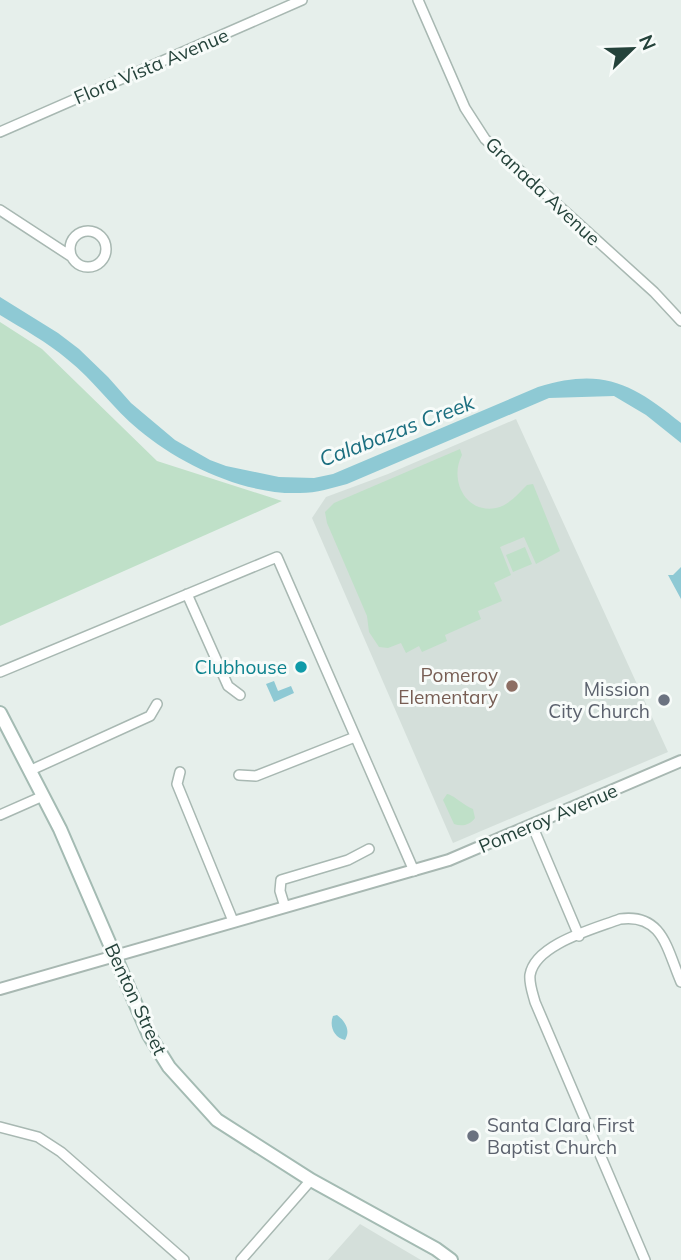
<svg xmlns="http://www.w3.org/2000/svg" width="681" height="1260" font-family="Mulish,sans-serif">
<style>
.built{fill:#d4dfda}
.green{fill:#bfe0c8}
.water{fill:#8ec9d4}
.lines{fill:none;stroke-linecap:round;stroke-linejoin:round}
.minor-casing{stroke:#a8b8b2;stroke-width:12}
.tertiary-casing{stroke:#a8b8b2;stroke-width:14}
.secondary-casing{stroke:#a4bbb3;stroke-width:16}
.minor{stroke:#fff;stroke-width:9}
.tertiary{stroke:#fff;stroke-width:10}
.secondary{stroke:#fff;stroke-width:12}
.culture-dot{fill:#0f9aa8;stroke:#f7fbf9;stroke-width:2.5}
.education-dot{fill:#8d6e63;stroke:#f7fbf9;stroke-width:2.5}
.worship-dot{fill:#6b7280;stroke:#f7fbf9;stroke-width:2.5}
.labels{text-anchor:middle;stroke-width:6;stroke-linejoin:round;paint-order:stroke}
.street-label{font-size:19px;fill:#24423a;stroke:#f7fbf9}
.culture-label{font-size:19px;fill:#0d838f;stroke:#f7fbf9;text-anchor:end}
.education-label{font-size:19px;fill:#785e54;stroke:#f7fbf9;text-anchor:end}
.worship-label{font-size:19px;fill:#5b616d;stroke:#f7fbf9;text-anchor:end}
.water-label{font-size:21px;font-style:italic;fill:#1c6f80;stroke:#f7fbf9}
</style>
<rect width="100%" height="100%" fill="#e6efeb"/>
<path class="built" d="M516,419L668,752L453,843L312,518L326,497L388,474Z
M360,1224L387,1240L421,1260H328Z"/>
<path class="green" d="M0,322L42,349L157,461L282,501L0,626Z
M460,449L462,455C449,479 465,514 496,508C509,505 518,494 527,485L533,484L560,551L536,564L524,537L500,547L511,575L494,583L502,601L478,611L481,619L445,635L447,641L422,652L419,646L406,653L401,643L388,648L379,647L369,632L367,616L327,523L325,512L334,503Z
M525,547L532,564L513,572L506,555Z
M447,794C452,794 465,806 473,809L475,818C470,825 462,827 454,824L443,800Z"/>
<path class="water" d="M0,297L58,333L79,349L108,377L131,403L175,440L210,460L226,466L279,477L314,478L333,474L538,387C602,367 632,383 681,423V443L646,415L614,396L549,398L347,484C332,488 317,493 300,493C245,495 181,465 139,430C113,409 94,380 67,359C47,342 23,329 0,315Z
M681,567V599L668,575H673Z
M274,681L278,691L291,686L294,693L274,702L266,684Z
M337,1015C345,1021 351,1030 345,1040C334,1038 329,1026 333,1016Z"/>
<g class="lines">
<defs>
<path id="minor" d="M418,0L465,108L485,139L654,292L681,321
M0,132L302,0
M0,210L72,257
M70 249a18 18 0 1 1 36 0a18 18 0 1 1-36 0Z
M187,594L228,686L240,695
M0,672L277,557L414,871
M29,771L150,716L157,704
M180,772L177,784L233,921
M239,775L256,776L355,737
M0,815L43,796
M532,825L579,936
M285,907L280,891L281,880L348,860L369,849
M0,1127L38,1137L61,1152L184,1260
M241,1260L311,1180
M645,1260L535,1002C533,994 529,984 530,975C535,944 594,929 620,919C663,913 667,950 681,982"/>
<path id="tertiary" d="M0,989L449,860L681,761"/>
<path id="secondary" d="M0,713L60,829L149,1035L169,1067L217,1120L311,1180L436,1249L451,1260"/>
</defs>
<use href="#minor" class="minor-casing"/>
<use href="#tertiary" class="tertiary-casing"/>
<use href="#secondary" class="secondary-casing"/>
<use href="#minor" class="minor"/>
<use href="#tertiary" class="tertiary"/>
<use href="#secondary" class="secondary"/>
</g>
<circle class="culture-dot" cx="301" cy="667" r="7"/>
<circle class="education-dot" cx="512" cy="686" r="7"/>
<g class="worship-dot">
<circle cx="664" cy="700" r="7"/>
<circle cx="473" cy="1136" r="7"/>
</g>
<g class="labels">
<g class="street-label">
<text transform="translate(151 66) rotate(-23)" y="7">Flora Vista Avenue</text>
<text transform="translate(543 191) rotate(43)" y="7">Granada Avenue</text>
<text transform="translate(548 818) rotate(-23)" y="7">Pomeroy Avenue</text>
<text transform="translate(136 999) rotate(65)" y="7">Benton Street</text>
</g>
<g class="culture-label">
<text x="287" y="674">Clubhouse</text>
</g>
<g class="education-label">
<text x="498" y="682">Pomeroy<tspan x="498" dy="22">Elementary</tspan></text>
</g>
<g class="worship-label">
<text x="650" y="696">Mission<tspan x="650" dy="22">City Church</tspan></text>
<text x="487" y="1132" text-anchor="start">Santa Clara First<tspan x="487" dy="22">Baptist Church</tspan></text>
</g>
<g class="water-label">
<text transform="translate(397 431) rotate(-21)" y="7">Calabazas Creek</text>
</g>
</g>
<g transform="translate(632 49) rotate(67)" stroke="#f7fbf9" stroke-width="5" paint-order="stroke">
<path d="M0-5L12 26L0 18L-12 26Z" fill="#24423a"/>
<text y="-10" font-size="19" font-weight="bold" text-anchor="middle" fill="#24423a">N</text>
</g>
</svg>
